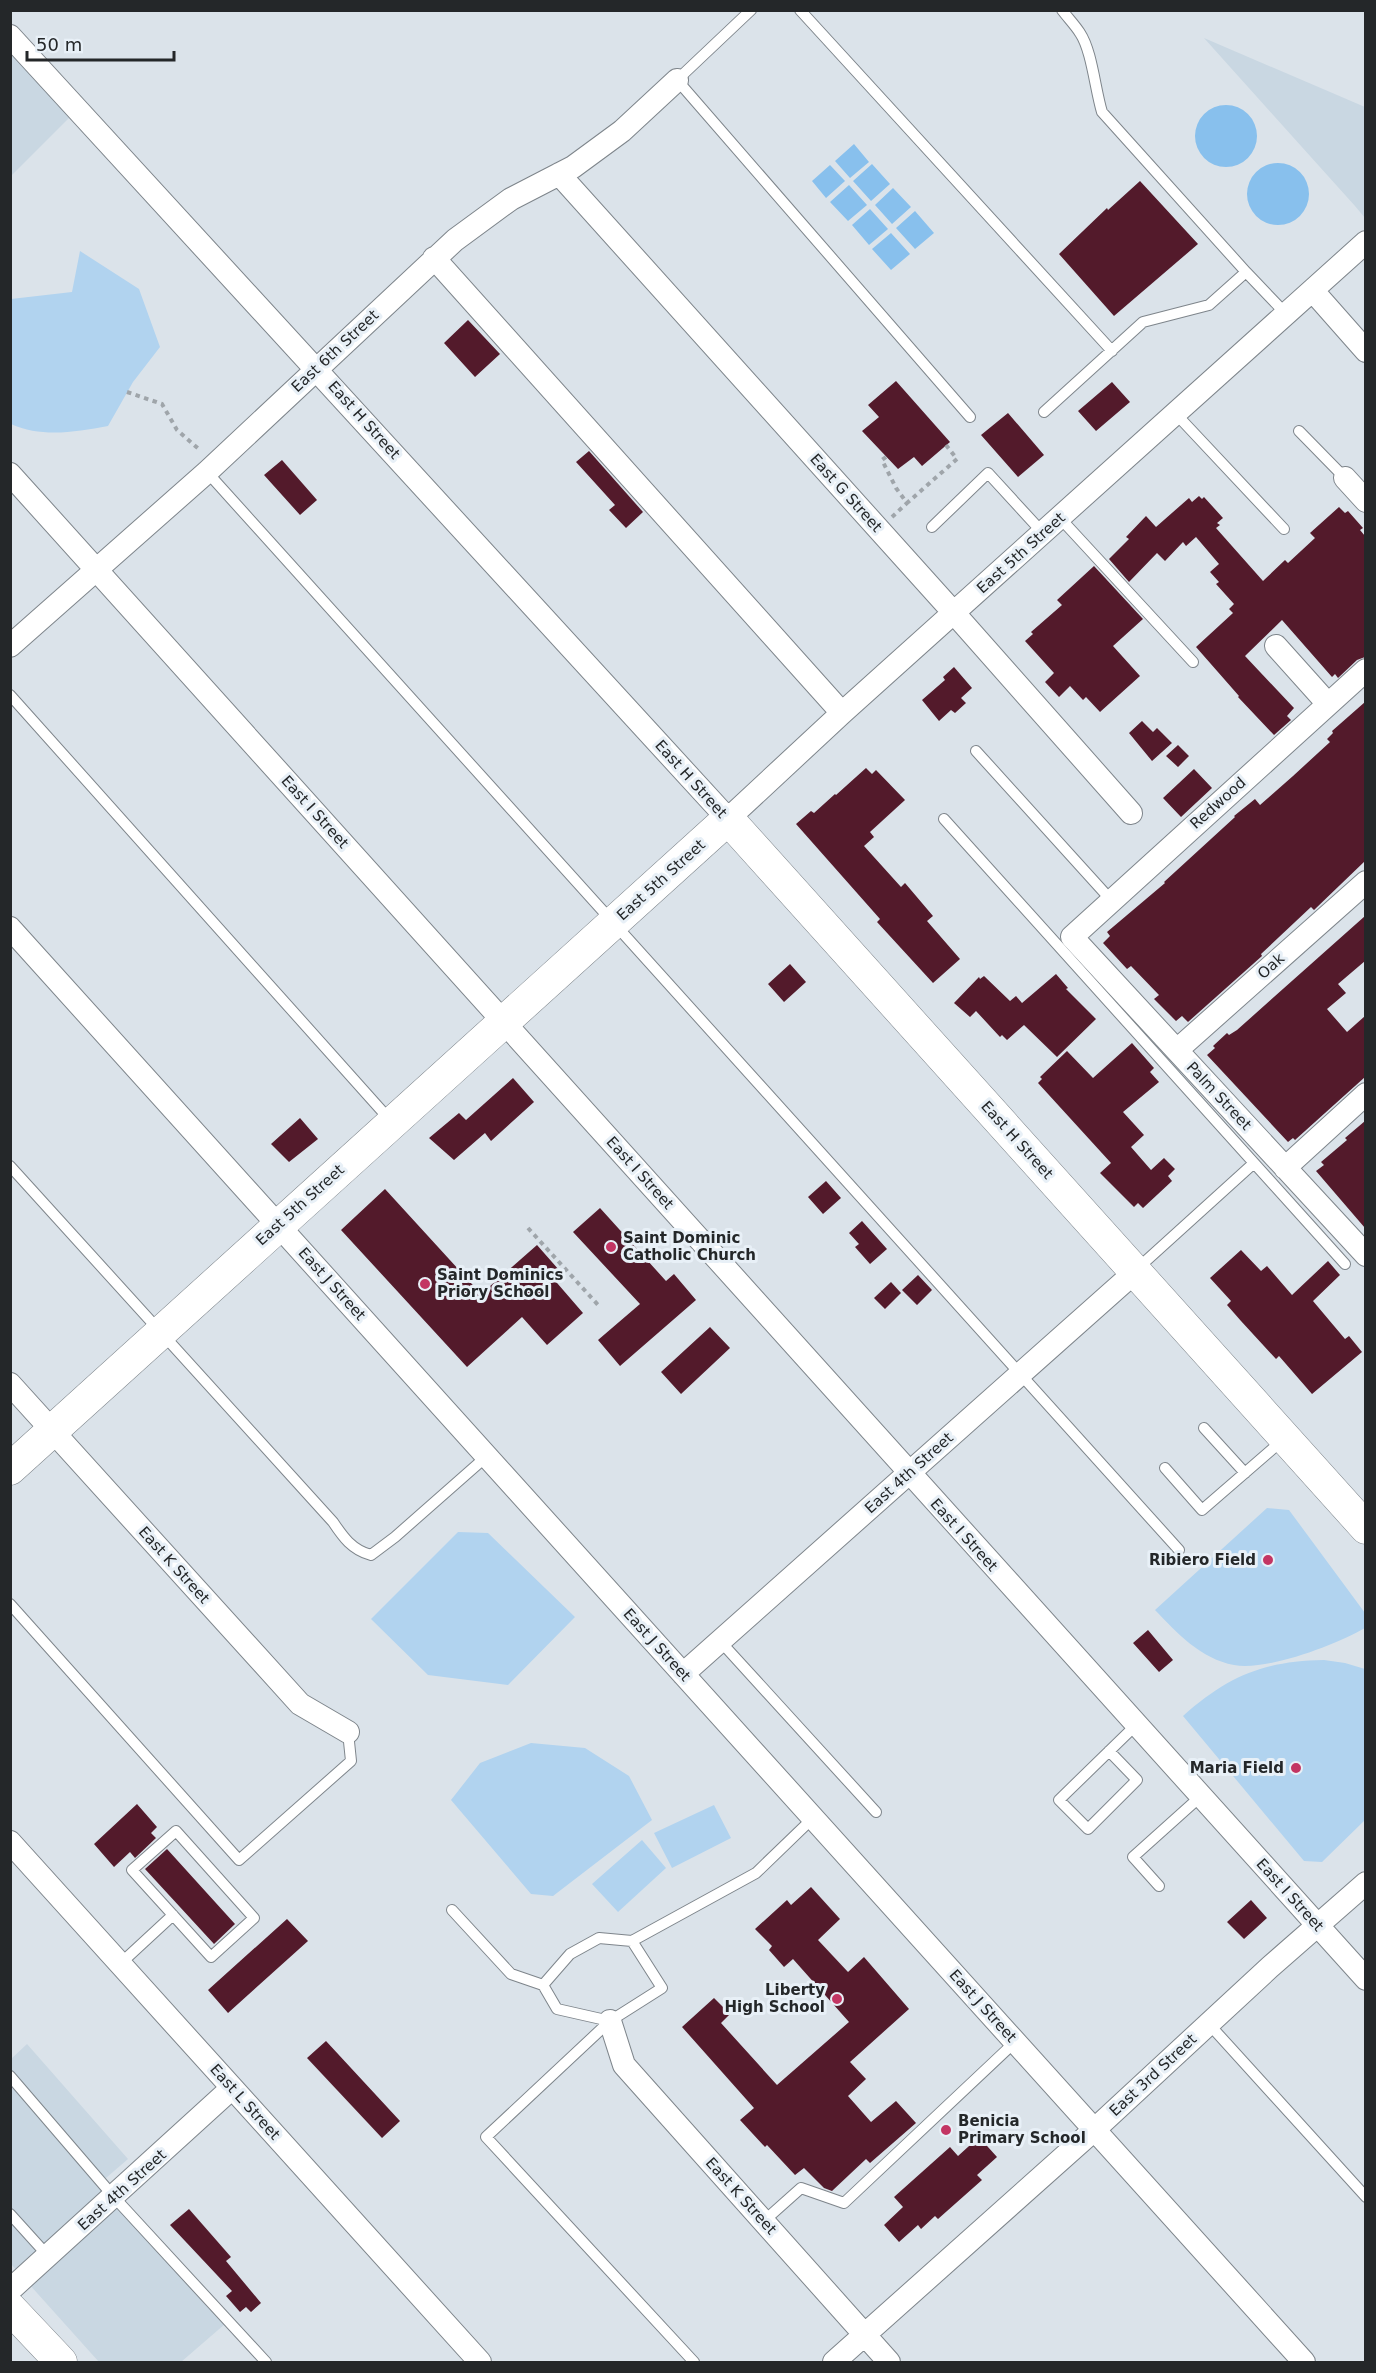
<svg xmlns="http://www.w3.org/2000/svg" width="1376" height="2373" font-family="'DejaVu Sans',sans-serif">
<style>
.built{fill:#c9d7e2}
.green{fill:#b1d3ef}
.water{fill:#88c0ed}
.building{fill:#531a2b}
.lines{fill:none;stroke-linecap:round;stroke-linejoin:round}
.lane-casing{stroke:#7e858b;stroke-width:12}
.street-casing{stroke:#7e858b;stroke-width:24}
.secondary-casing{stroke:#7e858b;stroke-width:33}
.path{stroke:#9fa5aa;stroke-width:4;stroke-dasharray:4.5 4.5;stroke-linecap:butt}
.lane{stroke:#fff;stroke-width:10}
.street{stroke:#fff;stroke-width:22}
.secondary{stroke:#fff;stroke-width:32}
.poi-dot{fill:#c33563;stroke:#e8f0f7;stroke-width:2}
.labels{text-anchor:middle;stroke-width:6;stroke-linejoin:round;paint-order:stroke}
.street-label{font-size:15px;fill:#242729;stroke:#e8f0f7}
.poi-label{font-size:15px;font-weight:bold;fill:#242729;stroke:#e8f0f7;text-anchor:start}
</style>
<rect width="100%" height="100%" fill="#dbe3ea"/>
<path class="built" d="M1204,38L1365,107V218L1355,206Z
M11,47L73,114L11,176Z
M27,2044L128,2159L99,2184L225,2324L181,2362H99L11,2264L10,2060Z"/>
<path class="green" d="M80,251L139,289L160,347L133,382L108,426C75,432 42,438 11,424V299L72,292Z
M1267,1508L1289,1510L1365,1613V1628C1335,1645 1268,1671 1234,1665C1201,1659 1177,1633 1155,1610Z
M458,1532L488,1533L575,1617L508,1685L428,1675L371,1619Z
M1324,1660L1345,1663L1365,1669V1820L1322,1862L1304,1861L1183,1716C1228,1676 1264,1661 1324,1660Z
M531,1743L585,1748L629,1776L652,1820L553,1896L531,1894L451,1800L480,1763Z
M714,1805L731,1838L672,1868L654,1833Z
M642,1840L666,1868L618,1912L592,1884Z"/>
<path class="water" d="M1195 136a31 31 0 1 1 62 0a31 31 0 1 1-62 0Z
M854,144L869,162L850,178L835,161Z
M1247 194a31 31 0 1 1 62 0a31 31 0 1 1-62 0Z
M872,164L890,184L871,201L853,181Z
M830,165L845,181L826,198L812,181Z
M849,185L867,205L848,221L830,202Z
M893,188L911,207L892,224L875,205Z
M870,209L888,229L869,245L852,225Z
M915,211L934,233L915,249L896,228Z
M891,233L910,254L891,270L872,249Z"/>
<path class="building" d="M1140,181L1198,244L1114,316L1059,254L1107,208L1108,210Z
M468,320L500,354L475,377L444,343Z
M896,381L950,442L922,466L914,457L898,469L862,431L879,417L868,405Z
M1112,382L1130,402L1096,431L1078,411Z
M1008,413L1044,455L1018,477L981,435Z
M589,451L643,512L626,528L609,510L615,505L576,462Z
M282,460L317,500L300,515L264,475Z
M1199,496L1202,499L1204,497L1223,518L1217,523L1220,525L1216,528L1263,581L1285,560L1288,563L1315,538L1310,533L1339,507L1345,513L1348,511L1363,528L1360,530L1365,536V657L1357,660L1338,678L1335,674L1332,677L1282,620L1245,656L1294,708L1287,716L1291,720L1274,735L1238,697L1239,696L1196,647L1233,613L1229,609L1234,604L1216,584L1219,582L1210,572L1219,564L1196,537L1186,546L1183,542L1165,561L1157,553L1129,582L1109,559L1129,539L1126,537L1146,516L1156,527L1189,498L1192,502Z
M1094,566L1143,619L1113,646L1140,676L1100,712L1086,697L1083,700L1070,686L1059,697L1045,682L1054,673L1025,641L1033,634L1031,632L1062,605L1057,600Z
M954,667L972,688L961,698L966,703L955,713L951,710L939,721L922,700L945,680L943,677Z
M1365,702V861L1314,910L1311,907L1261,954L1262,956L1188,1022L1182,1016L1176,1021L1154,999L1159,995L1131,966L1127,969L1103,943L1110,936L1107,932L1165,883L1164,882L1235,817L1234,816L1255,799L1260,805L1293,776L1330,742L1327,739L1333,733L1332,731Z
M1142,721L1153,732L1157,728L1172,743L1152,761L1129,733Z
M1178,745L1189,756L1178,767L1166,756Z
M866,768L872,774L876,770L905,800L870,832L874,837L864,846L901,887L905,883L933,916L927,921L960,959L933,983L877,922L880,919L796,824L811,811L814,813L835,794L836,795Z
M1194,769L1212,788L1181,817L1163,798Z
M1365,916V961L1338,984L1346,993L1327,1009L1347,1032L1365,1016V1077L1295,1140L1293,1138L1288,1142L1207,1055L1215,1048L1213,1046L1227,1033L1229,1035L1237,1030Z
M790,964L806,982L784,1002L768,984Z
M1056,974L1068,988L1066,989L1096,1019L1057,1057L1024,1025L1007,1040L1002,1035L1000,1037L976,1011L970,1017L954,1003L979,977L980,979L984,976L1010,1001L1016,996L1022,1003Z
M1132,1043L1154,1068L1150,1072L1159,1082L1123,1112L1144,1135L1131,1147L1151,1170L1164,1158L1175,1169L1168,1176L1172,1181L1143,1208L1138,1203L1134,1207L1100,1173L1111,1163L1038,1083L1042,1079L1040,1077L1067,1051L1093,1078Z
M513,1078L534,1102L491,1141L485,1133L454,1160L429,1138L459,1113L466,1120Z
M300,1118L318,1139L289,1162L271,1144Z
M1365,1121V1228L1316,1171L1324,1165L1321,1162L1347,1140L1345,1138Z
M826,1181L841,1198L823,1214L808,1197Z
M385,1189L481,1294L537,1245L559,1270L551,1276L583,1313L547,1345L522,1317L467,1367L341,1230Z
M600,1208L666,1281L674,1274L696,1300L620,1366L598,1340L640,1304L573,1232Z
M862,1221L887,1249L870,1264L855,1247L859,1244L849,1233Z
M1241,1250L1261,1271L1267,1266L1292,1295L1328,1261L1340,1275L1313,1301L1345,1339L1349,1336L1362,1352L1312,1394L1279,1356L1276,1359L1241,1321L1227,1305L1231,1301L1210,1278Z
M918,1275L932,1290L917,1305L902,1290Z
M891,1282L901,1293L885,1309L874,1298Z
M710,1327L730,1348L681,1394L661,1372Z
M1148,1630L1173,1660L1159,1672L1133,1643Z
M137,1804L157,1827L151,1833L156,1838L135,1858L130,1852L114,1867L94,1844Z
M167,1849L235,1924L214,1944L145,1869Z
M811,1887L840,1919L818,1940L848,1972L864,1957L909,2009L850,2062L866,2079L848,2096L871,2122L896,2101L916,2123L870,2163L866,2159L832,2191L824,2188L804,2168L795,2175L767,2145L765,2147L740,2120L754,2108L682,2027L714,1998L730,2014L721,2023L777,2085L849,2022L793,1959L784,1967L769,1950L772,1946L755,1929L787,1900L791,1905Z
M1251,1900L1267,1918L1244,1939L1227,1922Z
M287,1919L308,1941L228,2013L208,1990Z
M326,2041L400,2121L382,2138L307,2058Z
M979,2137L997,2157L977,2175L982,2180L938,2219L935,2216L921,2229L918,2225L899,2242L884,2225L903,2207L894,2197L950,2147L958,2156Z
M189,2209L231,2257L226,2261L261,2303L251,2312L246,2307L240,2312L226,2296L232,2291L170,2225Z"/>
<g class="lines">
<defs>
<path id="lane" d="M751,10L677,80L970,417
M800,10L1112,351
M1246,272L1287,315
M1044,412L1143,322L1209,305L1246,272L1102,112C1095,89 1092,51 1080,33C1075,25 1068,18 1062,10
M1176,414L1284,529
M1299,431L1345,478
M207,472L1179,1550
M1060,518L1193,662
M932,527L988,473L1043,533
M10,695L390,1120
M976,751L1111,900
M944,819L1345,1264
M10,1166L333,1522C343,1537 352,1550 371,1555L395,1537L487,1456
M1137,1269L1254,1163
M1204,1428L1245,1473
M1165,1468L1202,1510L1284,1439
M10,1604L239,1860L351,1761L348,1732
M720,1641L876,1812
M1109,1751L1137,1780L1088,1829L1059,1800L1137,1724
M176,1831L254,1918L211,1957L132,1870Z
M1159,1886L1133,1857L1201,1796
M452,1910L511,1974L543,1985
M120,1964L173,1915
M610,2021L557,2009L543,1985L570,1954L599,1938L632,1941
M1208,2023L1366,2197
M10,2076L114,2197L266,2362
M10,2214L48,2256
M764,2221L801,2188L844,2203L1015,2042
M694,2362L486,2137L610,2021L662,1988L632,1941L756,1873L813,1818"/>
<path id="street" d="M10,36L728,819L842,713L1366,242
M559,174L954,613L1131,813
M434,258L842,713
M1313,291L1366,351
M10,474L1366,1979
M1345,478L1366,501
M10,646L207,472L455,240L511,199L573,167L622,131L677,80
M1276,646L1328,704
M1366,670L1072,937L1366,1255
M10,928L1304,2362
M1177,1050L1366,882
M1285,1168L1366,1094
M10,1384L300,1704L348,1732
M683,1674L1135,1272
M10,1842L480,2362
M610,2021L624,2065L889,2362
M10,2290L232,2088
M834,2362L1094,2130L1270,1967L1366,1883"/>
<path id="secondary" d="M10,1469L728,819L1366,1528
M10,2308L61,2362"/>
</defs>
<use href="#lane" class="lane-casing"/>
<use href="#street" class="street-casing"/>
<use href="#secondary" class="secondary-casing"/>
<path class="path" d="M127,392L162,404L177,430L201,451
M886,457L882,460L896,488L907,503L957,459L946,445
M892,517L907,503
M528,1228L599,1306"/>
<use href="#lane" class="lane"/>
<use href="#street" class="street"/>
<use href="#secondary" class="secondary"/>
</g>
<g class="poi-dot">
<circle cx="611" cy="1247" r="6"/>
<circle cx="425" cy="1284" r="6"/>
<circle cx="1268" cy="1560" r="6"/>
<circle cx="1296" cy="1768" r="6"/>
<circle cx="837" cy="1999" r="6"/>
<circle cx="946" cy="2130" r="6"/>
</g>
<g class="labels">
<g class="street-label">
<text transform="translate(335 351) rotate(-43)" y="5">East 6th Street</text>
<text transform="translate(364 420) rotate(48)" y="5">East H Street</text>
<text transform="translate(846 493) rotate(48)" y="5">East G Street</text>
<text transform="translate(1021 553) rotate(-42)" y="5">East 5th Street</text>
<text transform="translate(691 779) rotate(48)" y="5">East H Street</text>
<text transform="translate(1218 803) rotate(-42)" y="5">Redwood</text>
<text transform="translate(315 812) rotate(48)" y="5">East I Street</text>
<text transform="translate(661 880) rotate(-42)" y="5">East 5th Street</text>
<text transform="translate(1271 966) rotate(-42)" y="5">Oak</text>
<text transform="translate(1219 1096) rotate(47)" y="5">Palm Street</text>
<text transform="translate(1017 1140) rotate(48)" y="5">East H Street</text>
<text transform="translate(640 1173) rotate(48)" y="5">East I Street</text>
<text transform="translate(300 1205) rotate(-42)" y="5">East 5th Street</text>
<text transform="translate(332 1284) rotate(48)" y="5">East J Street</text>
<text transform="translate(909 1473) rotate(-42)" y="5">East 4th Street</text>
<text transform="translate(964 1535) rotate(48)" y="5">East I Street</text>
<text transform="translate(174 1565) rotate(48)" y="5">East K Street</text>
<text transform="translate(657 1645) rotate(48)" y="5">East J Street</text>
<text transform="translate(1290 1895) rotate(48)" y="5">East I Street</text>
<text transform="translate(983 2006) rotate(48)" y="5">East J Street</text>
<text transform="translate(1153 2075) rotate(-43)" y="5">East 3rd Street</text>
<text transform="translate(245 2102) rotate(48)" y="5">East L Street</text>
<text transform="translate(122 2190) rotate(-42)" y="5">East 4th Street</text>
<text transform="translate(741 2196) rotate(48)" y="5">East K Street</text>
</g>
<g class="poi-label">
<text x="623" y="1243">Saint Dominic<tspan x="623" dy="17">Catholic Church</tspan></text>
<text x="437" y="1280">Saint Dominics<tspan x="437" dy="17">Priory School</tspan></text>
<text x="1256" y="1565" text-anchor="end">Ribiero Field</text>
<text x="1284" y="1773" text-anchor="end">Maria Field</text>
<text x="825" y="1995" text-anchor="end">Liberty<tspan x="825" dy="17">High School</tspan></text>
<text x="958" y="2126">Benicia<tspan x="958" dy="17">Primary School</tspan></text>
</g>
</g>
<rect width="1376" height="2373" fill="none" stroke="#242729" stroke-width="24"/>
<path d="M27 51v9h147v-9" fill="none" stroke="#242729" stroke-width="3"/>
<text x="36" y="51" font-size="18" fill="#242729" stroke="#e8f0f7" stroke-width="4.5" paint-order="stroke">50 m</text>
</svg>
